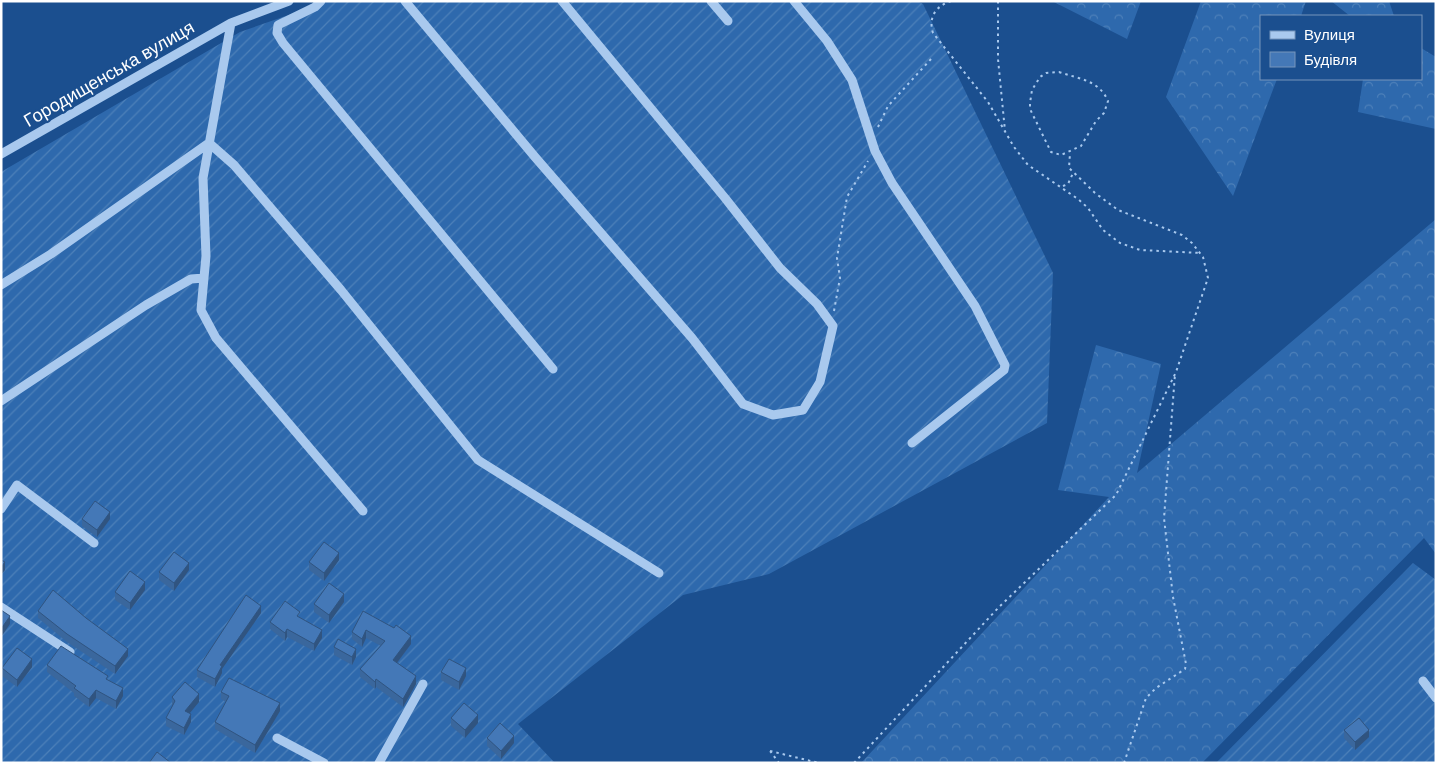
<svg xmlns="http://www.w3.org/2000/svg" width="1437" height="764" font-family="Helvetica,sans-serif">
<style>
.forest{fill:url(#forest-crowns)}
.garden{fill:url(#garden-furrows)}
.lines{fill:none;stroke-linecap:round;stroke-linejoin:round}
.path{stroke:#a9c9ee;stroke-width:2;stroke-dasharray:2.5 4;stroke-linecap:butt}
.minor{stroke:#a9c9ee;stroke-width:9}
.wall{fill:#3a679d}
.shaded-wall{fill:#305480}
.building{fill:#4478b7;stroke:#305480}
.labels{text-anchor:middle;stroke-width:4.5;stroke-linejoin:round;paint-order:stroke}
.street-label{font-size:18px;fill:#fff;stroke:#1b4f8f}
</style>
<defs>
<pattern id="forest-crowns" width="20" height="18" patternUnits="userSpaceOnUse" patternTransform="scale(1.25)"><rect width="20" height="18" fill="#2e69ad"/><path d="M2 6a3 3 0 1 1 6 0M12 15a3 3 0 1 1 6 0" fill="none" stroke="#4d80b9"/></pattern>
<pattern id="garden-furrows" width="10" height="10" patternUnits="userSpaceOnUse" patternTransform="scale(1.25)"><rect width="10" height="10" fill="#2e69ad"/><path d="M-1 1l2-2M0 10L10 0M9 11l2-2" fill="none" stroke="#4d80b9"/></pattern>
</defs>
<rect width="100%" height="100%" fill="#1b4f8f"/>
<path class="forest" d="M1052,1H1141L1127,39Z
M1201,1H1306L1301,16H1261V79H1277L1233,196L1166,97Z
M1331,1H1389L1394,16H1350Z
M1421,48L1436,57V129L1358,112L1363,79H1421Z
M1436,219V554L1424,538L1202,763H861L1109,497L1058,490L1096,345L1161,364L1137,473Z"/>
<path class="garden" d="M329,1H917L923,4L1053,273L1047,423L769,574L683,595L518,724L555,763H1V172L240,32Z
M1413,563L1436,580V763H1216Z"/>
<g class="lines">
<path class="path" d="M951,1C936,6 928,17 933,33L988,102L1014,147L1028,165L1078,199L1088,208L1103,230L1120,243L1140,250L1201,253
M998,1V59L1005,131
M1059,72C1079,79 1099,80 1108,101L1104,113L1096,121L1081,146L1061,155L1051,152L1030,109V103L1032,90L1040,77L1046,73Z
M878,127L888,106L931,59
M1063,186L1068,184L1073,173
M834,311L840,278L837,258L847,197L868,161
M770,751L819,763
M770,751L779,763
M854,763L999,607L1116,495L1176,372L1208,278L1203,257L1192,243L1182,235L1118,210L1095,193L1069,168L1070,153
M1124,763L1146,698L1156,688L1185,669L1186,664L1173,597L1164,518L1175,374"/>
<path class="minor" d="M321,1L315,7L278,25L277,33L283,43L553,369
M405,1L535,157L692,338L743,404L773,415L803,410L820,382L833,326L817,304L780,268L725,198L562,1
M711,1L728,21
M794,1L827,41L852,80L875,151L892,183L975,306L1005,365L1004,370L912,443
M231,23L203,178L206,256L201,310L216,338L363,511
M1,154L231,23L289,1
M1,285L51,254L209,143L234,165L341,290L478,460L659,573
M1,401L146,305L191,279L204,278
M1,509L17,485L94,543
M1,607L70,652
M1423,681L1436,698
M277,738L324,763
M379,763L423,684"/>
</g>
<path class="wall" d="M82,519H110L97,537L82,526Z
M339,560L324,581L309,570V562Z
M189,570L174,591L159,580V572Z
M145,590L130,610L115,600V592Z
M344,602L329,623L314,612V604Z
M38,611L128,656L115,674L67,642L38,618Z
M363,611L411,644L397,663L416,684L403,707L376,687L375,689L360,677V669L381,646L366,638L362,647L352,639V632Z
M261,613L222,669V673L215,687L197,677V670Z
M300,618L322,638L314,651L287,637L285,641L270,629V622Z
M334,647L356,657L352,665L334,655Z
M47,665L108,680L123,696L116,709L96,698L89,707L74,696V693L47,672Z
M32,667L17,687L2,676V668Z
M441,672L466,676L459,690L441,680Z
M221,692L280,711L255,753L215,729V722L226,702L221,699Z
M172,697L199,702L189,713L191,722L184,735L166,726V718L173,706L172,705Z
M451,718L478,723L465,738L451,726Z
M1344,730L1369,737L1355,750L1344,738Z
M487,738L514,743L501,759L487,746Z"/>
<path class="shaded-wall" d="M110,512V519L97,537V530Z
M339,553V560L324,581V573Z
M5,562V570L1,575V567Z
M189,563V570L174,591V583Z
M145,582V590L130,610V603Z
M344,594V602L329,623V615Z
M261,606V613L222,669V673L215,687V679L220,665Z
M10,616V624L1,637V629Z
M287,629V637L285,641V633Z
M322,630V638L314,651V644Z
M366,630V638L362,647V639Z
M411,636V644L393,668V660Z
M128,649V656L115,674V666Z
M356,649V657L352,665V657Z
M32,659V667L17,687V680Z
M466,668V676L459,690V682Z
M416,676V684L403,707V699Z
M376,679V687L375,689V682Z
M123,688V696L116,709V701Z
M96,690V698L89,707V699Z
M199,694V702L185,719V711Z
M280,703V711L255,753V745Z
M191,714V722L184,735V728Z
M478,715V723L465,738V730Z
M1369,730V737L1355,750V742Z
M514,736V743L501,759V751Z"/>
<path class="building" d="M95,501L110,512L97,530L82,519Z
M324,542L339,553L324,573L309,562Z
M174,552L189,563L174,583L159,572Z
M1,560L5,562L1,567Z
M130,571L145,582L130,603L115,592Z
M329,583L344,594L329,615L314,604Z
M53,590L86,618L128,649L115,666L67,634L38,611Z
M246,595L261,606L220,665L222,666L215,679L197,670Z
M285,601L300,612L297,616L322,630L314,644L287,629L285,633L270,622Z
M1,610L10,616L1,629Z
M363,611L394,628L396,625L411,636L393,660L416,676L403,699L376,679L375,682L360,669L385,641L366,630L362,639L352,632Z
M338,639L356,649L352,657L334,647Z
M61,646L108,676L106,679L123,688L116,701L96,690L89,699L74,688L76,686L47,665Z
M17,648L32,659L17,680L2,668Z
M449,659L466,668L459,682L441,672Z
M229,678L280,703L255,745L215,722L229,696L221,692Z
M185,682L199,694L185,711L191,714L184,728L166,718L175,701L172,697Z
M464,703L478,715L465,730L451,718Z
M1359,718L1369,730L1355,742L1344,730Z
M500,723L514,736L501,751L487,738Z
M157,752L171,763H149Z"/>
<g class="labels">
<g class="street-label">
<text transform="translate(109 74) rotate(-30)" y="6">Городищенська вулиця</text>
</g>
</g>
<rect width="1437" height="764" fill="none" stroke="#ffffff" stroke-width="5"/>
<rect x="1260" y="15" width="162" height="65" fill="#1b4f8f" stroke="#7695bc"/>
<rect x="1270" y="31" width="25" height="8" fill="#a9c9ee" stroke="#7695bc"/>
<text x="1304" y="40" font-size="15" fill="#ffffff">Вулиця</text>
<rect x="1270" y="52" width="25" height="15" fill="#4478b7" stroke="#7695bc"/>
<text x="1304" y="65" font-size="15" fill="#ffffff">Будівля</text>
</svg>
